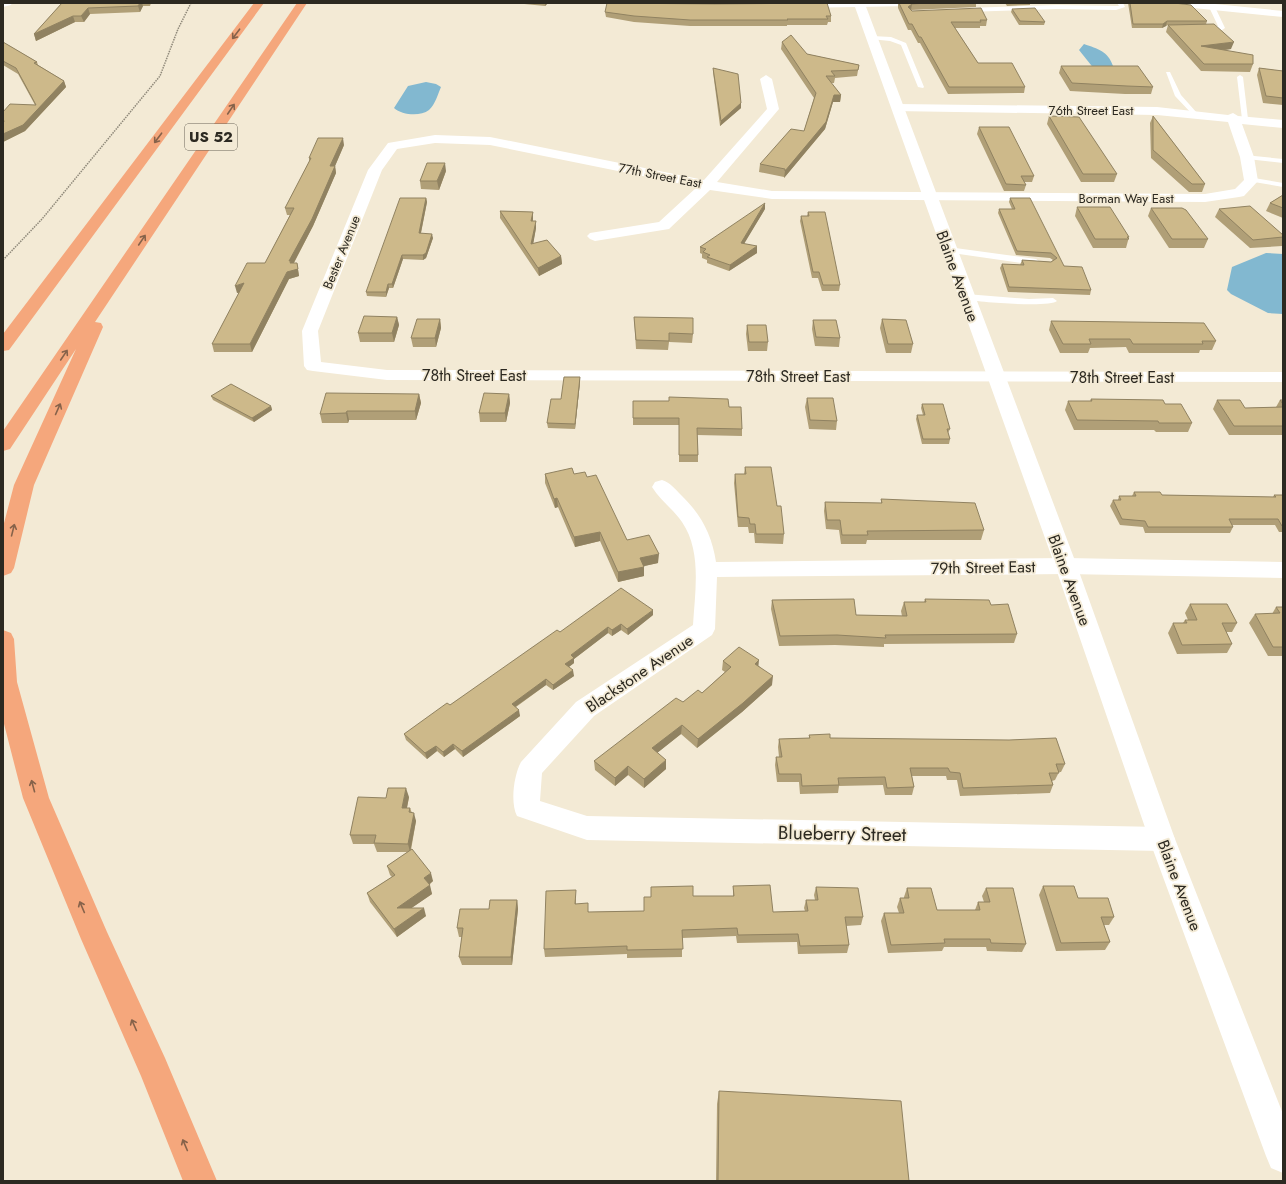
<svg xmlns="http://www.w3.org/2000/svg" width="1286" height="1184" font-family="Jost,sans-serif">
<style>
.water{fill:#82b8d0}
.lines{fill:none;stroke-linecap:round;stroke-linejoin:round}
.path{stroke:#8f897a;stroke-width:1.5;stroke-dasharray:1.5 1;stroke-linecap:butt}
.service{fill:#fff;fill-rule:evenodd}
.minor{fill:#fff;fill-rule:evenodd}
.tertiary{fill:#fff;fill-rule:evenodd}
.motorway{fill:#f5a77c;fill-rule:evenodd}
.wall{fill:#b09f77}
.shaded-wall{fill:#908261}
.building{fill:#cdb98a;stroke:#908261}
.oneway{stroke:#86624a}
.labels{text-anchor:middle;stroke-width:3.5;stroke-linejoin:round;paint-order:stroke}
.far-street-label{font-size:13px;fill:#2c2921;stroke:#f3ead5}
.shield{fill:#f3ead5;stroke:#686357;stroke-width:1}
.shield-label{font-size:15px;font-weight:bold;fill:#2c2921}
.street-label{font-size:16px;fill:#2c2921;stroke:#f3ead5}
.near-street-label{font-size:19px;fill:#2c2921;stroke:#f3ead5}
</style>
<rect width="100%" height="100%" fill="#f3ead5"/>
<path class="water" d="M1084,44C1098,49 1108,51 1113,66L1095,70L1079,50Z
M426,82L436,84L441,87C438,94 435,105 429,110C420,117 402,115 394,108L408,86Z
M1266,253L1283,254V314L1268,313L1231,294L1227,290L1232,267Z"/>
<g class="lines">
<path class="path" d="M3,260L42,219L160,76L178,29L191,3"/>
<path class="service" d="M1117,3H1123L1125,7L1116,10L1057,9L966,12L963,10L966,8L1057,5L1116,6H1119Z
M1212,5L1215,7L1225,28L1222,30H1201V28L1203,27L1218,26L1209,7Z
M872,36L891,37L906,43L924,87L923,88L918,87L901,45L890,41L870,39V37Z
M1166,72H1170L1181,95L1197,113V115H1193L1175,96Z
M1240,75L1243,77L1248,119L1245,121L1242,119L1237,77Z
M1244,155L1283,159V163L1247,159L1243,157Z
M1248,177L1283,183V187L1248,181Z
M948,247L1036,259L1040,262L1036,265L945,252V248Z
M966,294L1029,299L1053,298L1057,301C1050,308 976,302 963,299L962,297Z"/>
<path class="minor" d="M855,3H912L907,6L860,7L856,6Z
M1169,3H1205L1283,11V17L1174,6Z
M766,75L772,79L779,109L717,182L772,191L1205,194L1235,189L1244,180L1240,157L1228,122L1157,115L894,111L892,108L894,105L898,104L1157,107L1228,115L1233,113L1238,116L1283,120V128L1242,124L1254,157L1258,181L1244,196L1239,197L1205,202L772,199L710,190L669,229L595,241L590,239L587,236L590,233L659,222L697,187L490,145L435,143L397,149L382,170L318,331L321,362L387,370L1283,372V382L387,380L313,371L307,370L304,366L302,331L368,170L388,143L435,135L490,137L704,180L767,109L760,79Z
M662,480C671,483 675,489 681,495C701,514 712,535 716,562L1066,558L1283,562V578L1066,574L717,577L715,629L712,635L594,716L542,773L540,801L587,816L1162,827L1171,831L1175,839L1171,847L1162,851L587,840L517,816C510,802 514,775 521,762L576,702L693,625C695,592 702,551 682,522C673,509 660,500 652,487L655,482Z"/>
<path class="tertiary" d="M3,3H12L11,5L3,7Z
M793,3L865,4L1077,566L1175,839L1283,1114V1173L1271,1168L1266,1156L1149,839L1055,566L855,7L797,8L793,7L792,5Z"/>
<path class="motorway" d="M254,3H264L9,350L3,351V334Z
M297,3H307L95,322L101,323L103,327L34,485L14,568L11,573L3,576V527L14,485L76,349L10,449L3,451V431Z
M3,630L11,633L14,639L17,682L49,798L107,932L165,1058L217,1181H183L141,1076L81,939L23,798L3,720Z"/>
</g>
<path class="wall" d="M62,3H151L150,6H143L140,12L90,14L84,22H75L36,41L34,34Z
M474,3H504L503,4Z
M514,3H548L545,6Z
M898,3H976V7L911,10L912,11L987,20L986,26H980V28H955L978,63L1025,87L1024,93L948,94L920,43H918L911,30H908L898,8Z
M1005,3H1030V5L1007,6Z
M1128,3H1174L1207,21L1206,24L1231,49L1225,50L1253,64L1250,72L1201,71L1166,32L1168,25L1162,28H1132Z
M1012,9L1045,22L1044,25H1019L1011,12Z
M605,12L831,16V22H828L827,25H787V26H690L634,22L606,17Z
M3,42L37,62L38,65L64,81L66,87L25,131L3,142V122L35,105L18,74L3,65Z
M782,42L807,54L859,65L857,76L835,78L834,83H831L841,95L840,102H833L825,129L784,178V177L759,172L760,164L804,131L814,98L781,49Z
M1061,66L1153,87L1151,94H1125L1070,91L1059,73Z
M713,68L741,103V108L720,126L713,72Z
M1259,68L1283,71V105L1263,103L1257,75Z
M1049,116L1117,174L1114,182H1081L1047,124Z
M1153,116L1205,184L1202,192H1189L1151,158L1150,123Z
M979,127L1034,176L1032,182H1024L1026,185L1024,191H1004L977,134Z
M1283,140V158L1282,157Z
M344,145L335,166L336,173L313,226L294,263H297L299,276L289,279L252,352H214L212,344L239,293H237L265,263L290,215H287L285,208L309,162V158Z
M1283,162V175H1282V164Z
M446,171L439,190L421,189L420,181Z
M1283,195V218L1266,211L1270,203Z
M426,198L427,202L421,233L433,238L426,258L423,260L403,259L393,288H389L386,297L367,296L366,292Z
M1010,198L1064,266L1091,290L1090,295L1008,292L1000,268L1002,264L1020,265L1022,260L1051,262L1053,260L1050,258L1016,255L998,213L999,209H1012L1009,202Z
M1077,207L1129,237L1126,248H1093L1075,216Z
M1151,208L1208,239L1204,248H1169L1148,216Z
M765,209L744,243L757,253L729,271L707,263V260L702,258V254L700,253V247Z
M1219,209L1283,235V243L1282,246L1250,248L1215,217Z
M500,211L533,212V221L536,228L533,243L561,256L562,264L539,276L500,218Z
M808,212L840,285L839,291H822L818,278H812L800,221L801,216H807Z
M397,317L399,325L394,342H360L358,333Z
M634,317L693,334L692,343L669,342L668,350L636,349Z
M440,319L441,328L436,347H413L411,338Z
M882,319L913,344L911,353H886L880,328Z
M813,320L840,338L839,347L815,346L812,329Z
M1051,321L1216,341L1212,350H1200L1199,353H1129L1126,347L1090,348L1088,353H1060L1049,330Z
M747,325L768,342L767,351H748L746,334Z
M580,377V382L575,429L548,428L547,423L561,399Z
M419,394L421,403L416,420H349L348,423H322L320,414Z
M509,394L510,403L506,422H480L479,413Z
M211,396L271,406L272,410L254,422L213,400Z
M807,398L837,421L836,430L809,429L805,407Z
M1091,399L1165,404L1192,423L1188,432H1156L1154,430H1074L1065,410L1068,401H1090Z
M1217,400L1245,408L1276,407L1280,400H1283V435H1229L1213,409Z
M669,401L729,407L742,429V436L697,435L698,455V462H679V425H633V418Z
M922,404L950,429L948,433L950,439L949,444H922L916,419L917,415H923L921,408Z
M745,467L777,506L784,534L783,544L755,543L754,533H749L748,527H738L734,483L735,474H744Z
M545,474H574L587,477L627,540L658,563L644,566V576L618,582L600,541L575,547L558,507L555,508L545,483Z
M1134,492L1162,495L1273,497L1274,495H1283V532H1279L1275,525H1232L1233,527L1230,533H1145L1143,527L1120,525L1110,506L1113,500H1118L1119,496H1132Z
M881,499L984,530L981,540H867L866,544H841L839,530L826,529L824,511L825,502L881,503Z
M925,599L991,605L1017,634L1014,643L884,644V647L835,645L779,646L771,609L772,600L856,615L902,616L901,611L904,602H924Z
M1190,604L1237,623L1232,632H1226L1232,644L1227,653L1177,654L1168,633L1173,623H1183L1185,620H1188L1185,613Z
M1276,607H1283V656H1268L1249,623L1255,614H1272Z
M653,615L628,635L621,630L612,636L608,633L574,659V663L569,667L574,676L553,690L546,685L516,707L520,716L463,757L455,749L444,757L437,751L427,759L406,740L404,734L450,705L560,632Z
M723,661L759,666L772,685L742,712L697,748L681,734L657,753L666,769L644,788L628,775L615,786L595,770L594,761L683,702L702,693L725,672L722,670Z
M809,735L830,738L1065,764L1061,772H1059L1055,780L1052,781L1053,785L1050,793L960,796L957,780H947L946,776H912L914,787L912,795H885L883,785L839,786L838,793L800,794L799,782H777L775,765L776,757H779L778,747L779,739L809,738Z
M409,797L407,808H410L412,813L416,821L411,850L433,881L429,885L432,894L411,908L426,916L397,937L370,902L367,893L392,877L390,875L387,866L408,852H377L374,844H353L350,835L386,798Z
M733,886L773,912L805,911L804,908L806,900H815L814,895L816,887L863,917L861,925L846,926L849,945L847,953L798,954L797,942L737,943L736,936L682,938V957L627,958V954L545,957L544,949L576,898V904L589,912L644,911L693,896H733Z
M1043,886L1078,898L1114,917L1109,925H1104L1110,942L1105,950L1056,951L1039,895Z
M907,888L937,910H975L978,902H984L982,896L986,888L1026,944L1022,952L987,951L986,947H944L942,951L888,953L881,921L884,913H899L897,907L900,898H904V897Z
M517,900L518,909L512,965H462L459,957L462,937H459L457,928L489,909Z
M719,1091L909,1181H716L717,1104Z"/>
<path class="shaded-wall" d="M140,3H142L143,6L140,12L138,6Z
M545,3H548L545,6Z
M912,4L911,10L908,7Z
M88,8L90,14L84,22L81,16Z
M73,16L75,22L36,41L34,34Z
M1167,21L1166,26L1162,28L1163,24Z
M1234,42L1231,49L1198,53L1201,46Z
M64,81L66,87L25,131L3,142V134Z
M834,95H841L840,102H833L825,129L784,178L785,171Z
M741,103V108L720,126L721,121Z
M343,138L344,145L332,173L330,166Z
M445,163L446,171L439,190L437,181Z
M335,166L336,173L313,226L292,266L297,263L299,276L289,279L252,352L250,344L287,272L289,261Z
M426,198L427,202L420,237L419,233Z
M765,203V209L741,249V243Z
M533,212V219L531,228V221Z
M536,221V228L532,251L531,244Z
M432,234L433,238L426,258L423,260V255Z
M757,246V253L729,271L730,265Z
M402,255L403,259L393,288L392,284Z
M561,256L562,264L539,276L538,268Z
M244,283L246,291L237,293L235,286Z
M388,284L389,288L386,297V292Z
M397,317L399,325L394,342L392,333Z
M440,319L441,328L436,347L435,338Z
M580,377V382L575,429V424Z
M419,394L421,403L416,420L415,411Z
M509,394L510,403L506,422L505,413Z
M271,406L272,410L254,422L252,418Z
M347,411L349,420L348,423L346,413Z
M557,498L558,507L555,508L554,499Z
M600,532V541L575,547L574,537Z
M659,554L658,563L640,567V558Z
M644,567V576L618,582V572Z
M653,610V615L628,635L627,629Z
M621,624V630L612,636V630Z
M608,627V633L574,659V663L566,669L565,664L571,655Z
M759,660L758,670L755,664Z
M573,670L574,676L553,690V685Z
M773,676L772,685L742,712L697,748L698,739Z
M546,679V685L512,709V704Z
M519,710L520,716L463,757L462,751Z
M682,725L681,734L652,757V748Z
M453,744L455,749L444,757L443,752Z
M436,746L437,751L427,759L425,753Z
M666,760V769L644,788V779Z
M628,766V775L615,786V778Z
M406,788L409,797L405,817L402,808Z
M414,813L416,821L410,852L408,844Z
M431,873L433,881L426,887L424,878Z
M430,885L432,894L400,916L397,908Z
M517,900L518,909L512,965L511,957Z
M424,908L426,916L397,937L394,929Z"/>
<path class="building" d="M62,3H140L138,6L88,8L81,16H73L34,34Z
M607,3L715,4L827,3L831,16H826L828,19H787L788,20H690L634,16L605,12Z
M899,3H926L912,4L908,7L912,11L981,8L987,20H980L981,22H951L978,63H1012L1025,87H949L921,37H919L912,24H909Z
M1130,3H1174L1191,5L1207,21H1167L1163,24H1133Z
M1035,8L1045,22L1020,21L1012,9Z
M1214,24L1234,42L1201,46L1253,55V64H1204L1168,25Z
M791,35L807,54L859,65L858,70L831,71L835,76H826L841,95H834L826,122L785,171V169L760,164L791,129L804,131L816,93L782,42Z
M3,42L37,62L34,63L64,81L23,125L3,134V122H4L3,117V112L10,104L36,105L16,68L3,61Z
M1061,66H1138L1153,87L1127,86L1072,83Z
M713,68L738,74L741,103L721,121Z
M1259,68L1283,71V98L1266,96Z
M1049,116L1079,117L1117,174H1083Z
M1153,116L1205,184H1192L1153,150Z
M979,127H1009L1034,176H1021L1026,185L1006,184Z
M318,138H343L330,166H335L312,219L289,261H291L290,263H297L298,269L287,272L250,344H212L244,283L235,286L247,263H265L294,208H285L311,158H309Z
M427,163H445L437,181H420Z
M1283,195V208L1270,203Z
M400,198H426L419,233L432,234L426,253L423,255H402L392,284H388L386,292H366Z
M1010,198H1030L1064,266L1082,267L1091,290L1009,287L1002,264L1024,265L1022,260L1051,262L1057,258L1051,253L1017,251L999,209H1015Z
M765,203L741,243L757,246L730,265L707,257L710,255L703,252L706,249L700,247Z
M1250,206L1283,235V237L1253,240L1219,209Z
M1077,207H1110L1129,237H1127L1129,239H1095Z
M1151,208H1182L1186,210L1208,239H1172Z
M500,211L533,212L531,221H536L531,244L547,240L561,256L538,268Z
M808,212H825L840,285H823L819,272H813L801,216H809Z
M364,316L397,317L392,333H358Z
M634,317L693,318V334L669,333V341L636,340Z
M417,319H440L435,338H411Z
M882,319L906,320L913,344H888Z
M813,320H836L840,338L816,337Z
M1051,321L1204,323L1216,341H1202L1203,344H1133L1130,339H1089L1091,344H1063Z
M747,325H766L768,342H749Z
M564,377H580L575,424L547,423L551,399H561Z
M231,384L271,406L252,418L211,396Z
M326,393L419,394L415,411H347L346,413L320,414Z
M484,393L509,394L505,413H479Z
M669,397L728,399L729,407H741L742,429L697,428L698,455H679V418H633V401H669Z
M807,398H833L837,421L810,420Z
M1091,399L1163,400L1165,404H1181L1192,423H1159L1158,421L1077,420L1068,401H1092Z
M1217,400H1240L1245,408L1283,407V426H1234Z
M1280,400H1283V404Z
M922,404H943L950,429H947L950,439H923L917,415H925Z
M745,467H771L777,506H781L784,534H756L755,524H750L749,518L738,517L735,474H746Z
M572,468L574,474L585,472L587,477L596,475L627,540L649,535L659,554L640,558L644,567L618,572L600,532L574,537L557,498L554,499L545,474Z
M1134,492H1160L1162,495L1276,497L1274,495H1283V526H1282L1278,519H1229L1233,527H1148L1145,521L1122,519L1113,500H1121L1119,496H1136Z
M881,499L975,503L984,530L867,531L868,535H842L840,520H827L825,502L882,503Z
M621,588L653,610L627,629L621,624L612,630L608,627L571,655L574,658L565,664L573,670L553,685L546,679L512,704L519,710L462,751L453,744L443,752L436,746L425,753L404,734L447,703L450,705L557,630L560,632Z
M854,599L856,615L907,616L904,602H926L925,599L989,600L991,605L1008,604L1017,634L885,635L886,638L837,635L780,636L772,600Z
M1190,604H1227L1237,623H1222L1232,644L1182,645L1173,623H1187L1185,620H1197Z
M1276,607H1283V647H1273L1255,614L1280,613Z
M739,647L759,660L755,664L773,676L743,703L698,739L682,725L652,748L666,760L644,779L628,766L615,778L594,761L676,698L683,702L698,690L702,693L731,667L723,661Z
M830,734V738L1009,740L1056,738L1065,764H1056L1059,773H1049L1053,785L963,788L960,773L950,772L948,768H910L914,787L887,788L885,777L838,778L839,785L802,786L801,774H779L776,757H782L779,739L810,738L809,735Z
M388,788H406L402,808H410L409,812L414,813L408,844L374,843L376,835H350L358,797L386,798Z
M412,849L431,873L424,878L430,885L397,908H424L394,929L367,893L395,875L387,866Z
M770,885L773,912L808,911L806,900H818L816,887L858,888L863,917H845L849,945L800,946L798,934L738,935L737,928L682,930L683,949L627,950V946L544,949L546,891L576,890L575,904L588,903V912L644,911V897H651V887L693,886V896H734L733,886Z
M1043,886H1074L1078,898H1108L1114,917H1101L1110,942L1061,943Z
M907,888H931L937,910H980L978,902H990L986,888H1013L1026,944L991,943L990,939H944L945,943L891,945L884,913H904L900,898H909Z
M490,900H517L511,957H459L463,928H457L460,909H489Z
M719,1091L901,1101L909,1181H718Z"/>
<defs><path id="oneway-shaft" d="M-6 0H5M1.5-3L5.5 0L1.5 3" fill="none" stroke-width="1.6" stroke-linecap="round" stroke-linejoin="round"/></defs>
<g class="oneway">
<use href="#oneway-shaft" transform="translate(236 34) rotate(127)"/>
<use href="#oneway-shaft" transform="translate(231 109) rotate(-56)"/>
<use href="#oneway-shaft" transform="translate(158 138) rotate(127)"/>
<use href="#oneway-shaft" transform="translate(142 240) rotate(-56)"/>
<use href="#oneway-shaft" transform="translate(64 355) rotate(-56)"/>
<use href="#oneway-shaft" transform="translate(58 409) rotate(-66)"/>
<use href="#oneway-shaft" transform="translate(13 530) rotate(-76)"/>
<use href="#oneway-shaft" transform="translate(33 786) rotate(-105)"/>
<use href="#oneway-shaft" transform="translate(82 907) rotate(-113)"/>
<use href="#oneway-shaft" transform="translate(134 1025) rotate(-114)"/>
<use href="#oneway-shaft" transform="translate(185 1145) rotate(-113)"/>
</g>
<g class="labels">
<g class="far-street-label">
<text x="1091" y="115">76th Street East</text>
<text transform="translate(660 175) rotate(11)" y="5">77th Street East</text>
<text x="1126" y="203">Borman Way East</text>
<text transform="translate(341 252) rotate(-68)" y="5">Bester Avenue</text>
</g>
<rect class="shield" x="185" y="124" width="52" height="26" rx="3"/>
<g class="shield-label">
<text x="211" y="142">US 52</text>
</g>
<g class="street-label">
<text transform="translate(958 276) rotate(70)" y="6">Blaine Avenue</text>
<text x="474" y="381">78th Street East</text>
<text x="798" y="382">78th Street East</text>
<text x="1122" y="383">78th Street East</text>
<text transform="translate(983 567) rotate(-1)" y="6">79th Street East</text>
<text transform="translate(1070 580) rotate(70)" y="6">Blaine Avenue</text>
<text transform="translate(639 673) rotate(-34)" y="6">Blackstone Avenue</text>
<text transform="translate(1180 885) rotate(69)" y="6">Blaine Avenue</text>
</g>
<g class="near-street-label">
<text transform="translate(842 833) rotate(1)" y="7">Blueberry Street</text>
</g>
</g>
<rect width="1286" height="1184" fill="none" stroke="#2c2921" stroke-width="8"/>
</svg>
